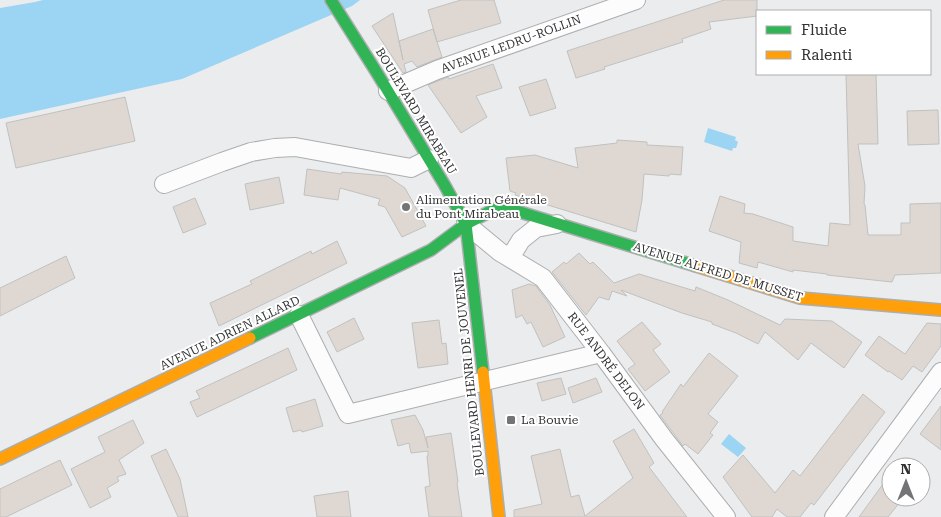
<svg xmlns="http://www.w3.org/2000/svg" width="941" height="517" font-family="'Roboto Serif',serif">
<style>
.water{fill:#9cd4f4}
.building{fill:#dfd8d2;stroke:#c1c1c1}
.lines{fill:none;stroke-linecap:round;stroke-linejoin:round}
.street-casing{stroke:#acaeaf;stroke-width:20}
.fast-casing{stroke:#acaeaf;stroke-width:14}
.slow-casing{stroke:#acaeaf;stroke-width:14}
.street{stroke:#fcfcfc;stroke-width:18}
.fast{stroke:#30b455;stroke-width:11}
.slow{stroke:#ff9f0a;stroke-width:11}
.poi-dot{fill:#727475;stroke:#fff;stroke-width:2}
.labels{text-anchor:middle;stroke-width:4;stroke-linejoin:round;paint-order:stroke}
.street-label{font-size:12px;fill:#323334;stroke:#fff}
.poi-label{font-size:12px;fill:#323334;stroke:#fff;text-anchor:start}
</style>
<rect width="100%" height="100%" fill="#eaecee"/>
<path class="water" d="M43,0H360L352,6L182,79L0,119V8L35,2Z
M708,128L736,137L735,140L738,142L736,148H733L732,151L704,142Z
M729,434L746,448L738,457L721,444Z"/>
<path class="building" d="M461,0H494L501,23L437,42L428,10Z
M724,0H757V16L709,22L711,29L682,39L683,42L604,67L605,69L576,78L567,51Z
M393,13L403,60L399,41L433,29L442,57L417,67L412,61L404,64L406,72L403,73L372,26Z
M493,64L502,88L476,96L487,117L461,133L428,85L448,77L449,79Z
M846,74H876L878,144H858L865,186L864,204L865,205L868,235H901V223H910V204L941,203V273L895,275L892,282L827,275V274L793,270V272L758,262L757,268L739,263L741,242L709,231L720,196L745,204L744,213L753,214L793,227V241L828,246L830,223L850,225Z
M546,79L556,108L530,116L519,87Z
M125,97L135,141L16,168L6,123Z
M938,110L939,144L908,145L907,111Z
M617,140L647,142V145L683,147L681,175L670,174L669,176L644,174L642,200L636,232L515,195L516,193L510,191L506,158L535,155L578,168L575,148L617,143Z
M307,169L341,174L342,172L387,176L405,188L426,226L402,237L385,207L378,205L380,199L340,188L338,200L304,195Z
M279,177L284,203L250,210L245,184Z
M195,198L206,224L183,233L173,207Z
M337,241L347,263L219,326L210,303L252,284L250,281L311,251L312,254Z
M579,253L590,264L593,262L614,283L639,274L695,291L696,287L728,300L780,325L785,319L832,321L862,342L844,368L811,343L798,360L765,332L758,344L736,333L712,324V322L682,313L621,290L627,296L612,291L609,300L599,297L586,315L552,272L564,262L566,264Z
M66,256L75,278L0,316V288Z
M529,284L536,286L550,305L565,337L543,347L531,322L527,324L522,315L516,318L512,290Z
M354,318L364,339L337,352L327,332Z
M439,320L442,344L446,343L448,364L418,368L412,323Z
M642,322L661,344L653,350L670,372L645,391L628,369L635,364L617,341Z
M927,323L941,324V346L922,372L913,366L902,380L889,371L888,372L865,355L879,336L905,354Z
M288,348L297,370L197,417L190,402L200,398L196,391Z
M709,353L738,376L708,414L718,422L710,433L713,435L698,454L685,444L683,446L660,415L663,413L662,412L681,384L683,387Z
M561,378L566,394L542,401L537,383Z
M596,378L602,392L573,403L568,388Z
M863,394L885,412L814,505L811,503L800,517H787L777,509L772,517H752L723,477L743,455L775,493L793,470L800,476Z
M315,399L323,426L302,432L301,430L293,432L286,408Z
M941,406V450L920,434Z
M415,415L423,430L428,448L426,437L451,433L458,482L457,483L462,517H429L425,487L430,486L427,456H428V451L411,453L409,443L398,446L391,420Z
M133,420L144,443L119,460L126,474L117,477L119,481L107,488L111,497L90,508L71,469L105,452L98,437Z
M634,429L654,463L649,467L687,517H514V510L542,504L531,456L560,449L571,497L579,495L585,516L633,478L613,441Z
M166,449L180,479L188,517H178L151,456Z
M60,460L72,485L6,517H0V489Z
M891,473V497H904L888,517H859Z
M348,491L351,517H317L314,496Z"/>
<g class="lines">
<defs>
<path id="street" d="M388,91L437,70L636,0
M164,184L222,162L251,152L275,148L295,147L411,168L429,159
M466,224L500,252L543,278L601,353L664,439L726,517
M510,258L521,240L536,228L557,224
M299,315L348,414L601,353
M834,517L941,372"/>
<path id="fast" d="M331,0L377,73L444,184L466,224L483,372
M250,338L431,250L466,224L495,209H510L696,266"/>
<path id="slow" d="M696,266L800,298L941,310
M483,372L499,517
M0,459L250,338"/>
</defs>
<use href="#street" class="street-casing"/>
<use href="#fast" class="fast-casing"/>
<use href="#slow" class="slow-casing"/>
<use href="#street" class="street"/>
<use href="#fast" class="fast"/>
<use href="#slow" class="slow"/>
</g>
<g class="poi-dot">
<circle cx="406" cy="207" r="5"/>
<rect x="506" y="415" width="10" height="10" rx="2.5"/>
</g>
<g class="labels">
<g class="street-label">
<text transform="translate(511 44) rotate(-20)" y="4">AVENUE LEDRU-ROLLIN</text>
<text transform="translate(416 111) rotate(59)" y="4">BOULEVARD MIRABEAU</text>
<text transform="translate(718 272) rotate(17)" y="4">AVENUE ALFRED DE MUSSET</text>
<text transform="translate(230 333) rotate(-26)" y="4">AVENUE ADRIEN ALLARD</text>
<text transform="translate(606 361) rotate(53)" y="4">RUE ANDRÉ DELON</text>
<text transform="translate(469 372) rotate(-96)" y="4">BOULEVARD HENRI DE JOUVENEL</text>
</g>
<g class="poi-label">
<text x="416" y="204">Alimentation Générale<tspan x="416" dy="14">du Pont Mirabeau</tspan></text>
<text x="521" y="424">La Bouvie</text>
</g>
</g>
<rect x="756" y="10" width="175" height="65" fill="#ffffff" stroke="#adadae"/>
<rect x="766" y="26" width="25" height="8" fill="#30b455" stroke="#adadae"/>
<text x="801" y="35" font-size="15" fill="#323334">Fluide</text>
<rect x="766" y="51" width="25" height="8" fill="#ff9f0a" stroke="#adadae"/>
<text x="801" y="60" font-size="15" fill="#323334">Ralenti</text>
<g transform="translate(906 482)"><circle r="24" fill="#ffffff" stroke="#adadae"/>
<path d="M0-4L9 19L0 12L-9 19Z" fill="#727475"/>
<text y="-8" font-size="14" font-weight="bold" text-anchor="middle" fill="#323334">N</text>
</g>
</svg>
